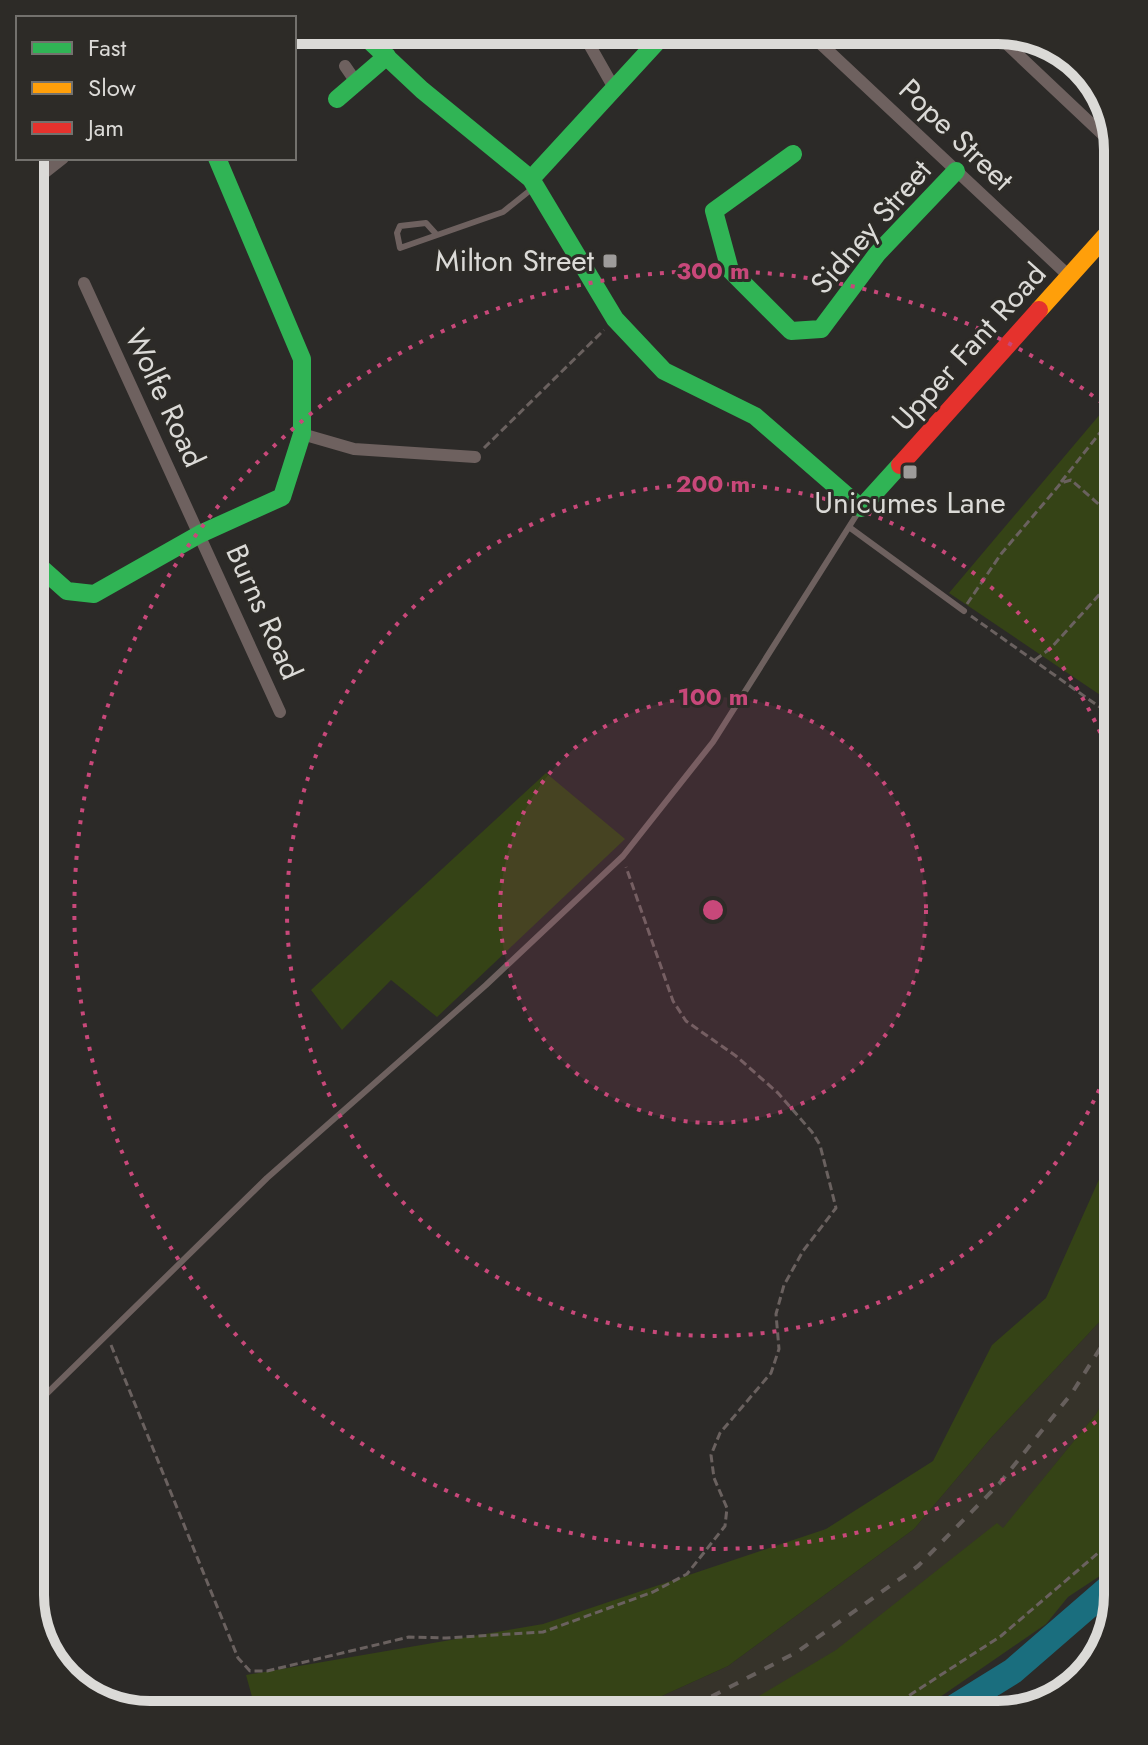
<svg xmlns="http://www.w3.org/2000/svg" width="1148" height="1745" font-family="Jost,sans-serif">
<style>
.built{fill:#36332a}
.green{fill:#354316}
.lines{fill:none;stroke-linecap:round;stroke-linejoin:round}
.river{stroke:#1a6e7e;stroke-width:26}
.path{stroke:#6a615f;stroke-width:3;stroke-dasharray:8 4;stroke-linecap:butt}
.lane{stroke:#6e615f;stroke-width:6}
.street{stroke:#6e615f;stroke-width:12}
.fast{stroke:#30b455;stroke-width:18}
.slow{stroke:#ff9f0a;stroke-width:18}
.jam{stroke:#e5322d;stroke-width:18}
.rail{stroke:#665f5c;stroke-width:4;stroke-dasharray:10 10;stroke-linecap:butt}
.ring{fill:none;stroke:#c8487a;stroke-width:4;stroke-dasharray:4 8}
.poi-dot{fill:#9e9c9a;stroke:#2d2b27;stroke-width:3}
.labels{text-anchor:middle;stroke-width:6;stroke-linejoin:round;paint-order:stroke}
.street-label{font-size:30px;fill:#dbdad7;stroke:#2d2b27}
.poi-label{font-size:30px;fill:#dbdad7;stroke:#2d2b27;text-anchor:end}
.rim{fill:none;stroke:#dbdad7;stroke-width:10}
.centre{fill:#c8487a;stroke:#2d2b27;stroke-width:4}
.ring-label{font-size:24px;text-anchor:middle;font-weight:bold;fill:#c8487a;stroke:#2d2b27;stroke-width:6;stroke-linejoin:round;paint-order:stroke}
</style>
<rect width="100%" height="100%" fill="#2c2a28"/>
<path class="built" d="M1118,1302V1375L1096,1414L1003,1529L761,1715H620L728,1666L914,1529L990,1439Z"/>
<path class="green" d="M1118,393V707L949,593Z
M546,773L625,839L437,1017L391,980L342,1030L311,990Z
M1118,1137V1302L990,1439L914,1529L728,1666L620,1715H257L246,1675L543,1624L826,1529L933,1461L992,1345L1046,1298Z
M1118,1375V1564L1068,1597L1046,1624L914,1715H727L836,1650L997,1523L1003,1528L1096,1414Z"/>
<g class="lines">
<path class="river" d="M942,1715L1013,1671L1118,1580"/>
<path class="path" d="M484,448L604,330
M1061,482L1118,410
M967,604L1001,554L1061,483L1071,480L1118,521
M971,616L1118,720
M1035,660L1051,648L1118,574
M111,1345L238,1658L250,1671H267L409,1637L446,1638L543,1632L653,1592L687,1574L725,1526L727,1508L714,1478L711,1455L720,1433L771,1373L779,1349L776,1314L784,1285L803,1251L836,1208L820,1145L812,1132L778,1093L736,1056L686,1021L673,1001L626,867
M879,1715L1001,1636L1118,1536"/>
<path class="lane" d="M436,234L426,223L400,226L397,233L400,248L503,212L533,188
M849,527L964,611
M30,1410L267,1178L486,985L623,856L713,742L859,511"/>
<path class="street" d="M581,30L614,88
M806,30L1070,277
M992,30L1118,149
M345,66L356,82
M30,184L63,158
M84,283L280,712
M302,434L354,449L475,457
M30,594L46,572"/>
<path class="fast" d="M358,30L422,90L531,179L615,319L664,371L755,416L861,508L900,465
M294,31L295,30
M337,99L387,56
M793,154L714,211L730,270L791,331L821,329L877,254L956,171
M531,179L668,30
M30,558L67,591L94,594L200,534L282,497L302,434V359L217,158"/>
<path class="slow" d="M1039,310L1118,222"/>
<path class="jam" d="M900,465L1039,310"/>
<path class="rail" d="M676,1715L797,1652L918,1566L999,1484L1072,1393L1118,1320"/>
</g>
<circle cx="713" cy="910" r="213" fill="#c8487a" fill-opacity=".12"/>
<g class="ring">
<circle cx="713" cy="910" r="213"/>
<path d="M1117 1045A426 426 0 1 1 1117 775"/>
<path d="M1115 1407A639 639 0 1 1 1115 413"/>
</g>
<g class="poi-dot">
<rect x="602" y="253" width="16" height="16" rx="4"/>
<rect x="902" y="464" width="16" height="16" rx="4"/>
</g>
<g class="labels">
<g class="street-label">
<text transform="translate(956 135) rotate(44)" y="10">Pope Street</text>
<text transform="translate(871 227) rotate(-49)" y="10">Sidney Street</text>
<text transform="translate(969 347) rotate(-48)" y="10">Upper Fant Road</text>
<text transform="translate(165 398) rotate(65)" y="10">Wolfe Road</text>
<text transform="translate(264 612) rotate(66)" y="10">Burns Road</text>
</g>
<g class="poi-label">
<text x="594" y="271">Milton Street</text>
<text x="910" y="513" text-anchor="middle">Unicumes Lane</text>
</g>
</g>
<path d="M0 0H1148V1745H0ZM150 44H998A106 106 0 0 1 1104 150V1595A106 106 0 0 1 998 1701H150A106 106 0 0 1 44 1595V150A106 106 0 0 1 150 44Z" fill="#2d2b27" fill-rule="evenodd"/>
<path class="rim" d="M150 44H998A106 106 0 0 1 1104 150V1595A106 106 0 0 1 998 1701H150A106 106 0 0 1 44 1595V150A106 106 0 0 1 150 44Z"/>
<circle cx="713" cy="910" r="12" class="centre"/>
<g class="ring-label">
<text x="713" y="279">300 m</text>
<text x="713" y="492">200 m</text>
<text x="713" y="705">100 m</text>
</g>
<rect x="16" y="16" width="280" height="144" fill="#2d2b27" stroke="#73716d" stroke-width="2"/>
<rect x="32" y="42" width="40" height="12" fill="#30b455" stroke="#73716d" stroke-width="2"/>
<text x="88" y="56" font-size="24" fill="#dbdad7">Fast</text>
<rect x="32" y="82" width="40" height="12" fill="#ff9f0a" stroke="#73716d" stroke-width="2"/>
<text x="88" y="96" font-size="24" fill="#dbdad7">Slow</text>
<rect x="32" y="122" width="40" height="12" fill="#e5322d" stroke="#73716d" stroke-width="2"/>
<text x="88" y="136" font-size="24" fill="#dbdad7">Jam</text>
</svg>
